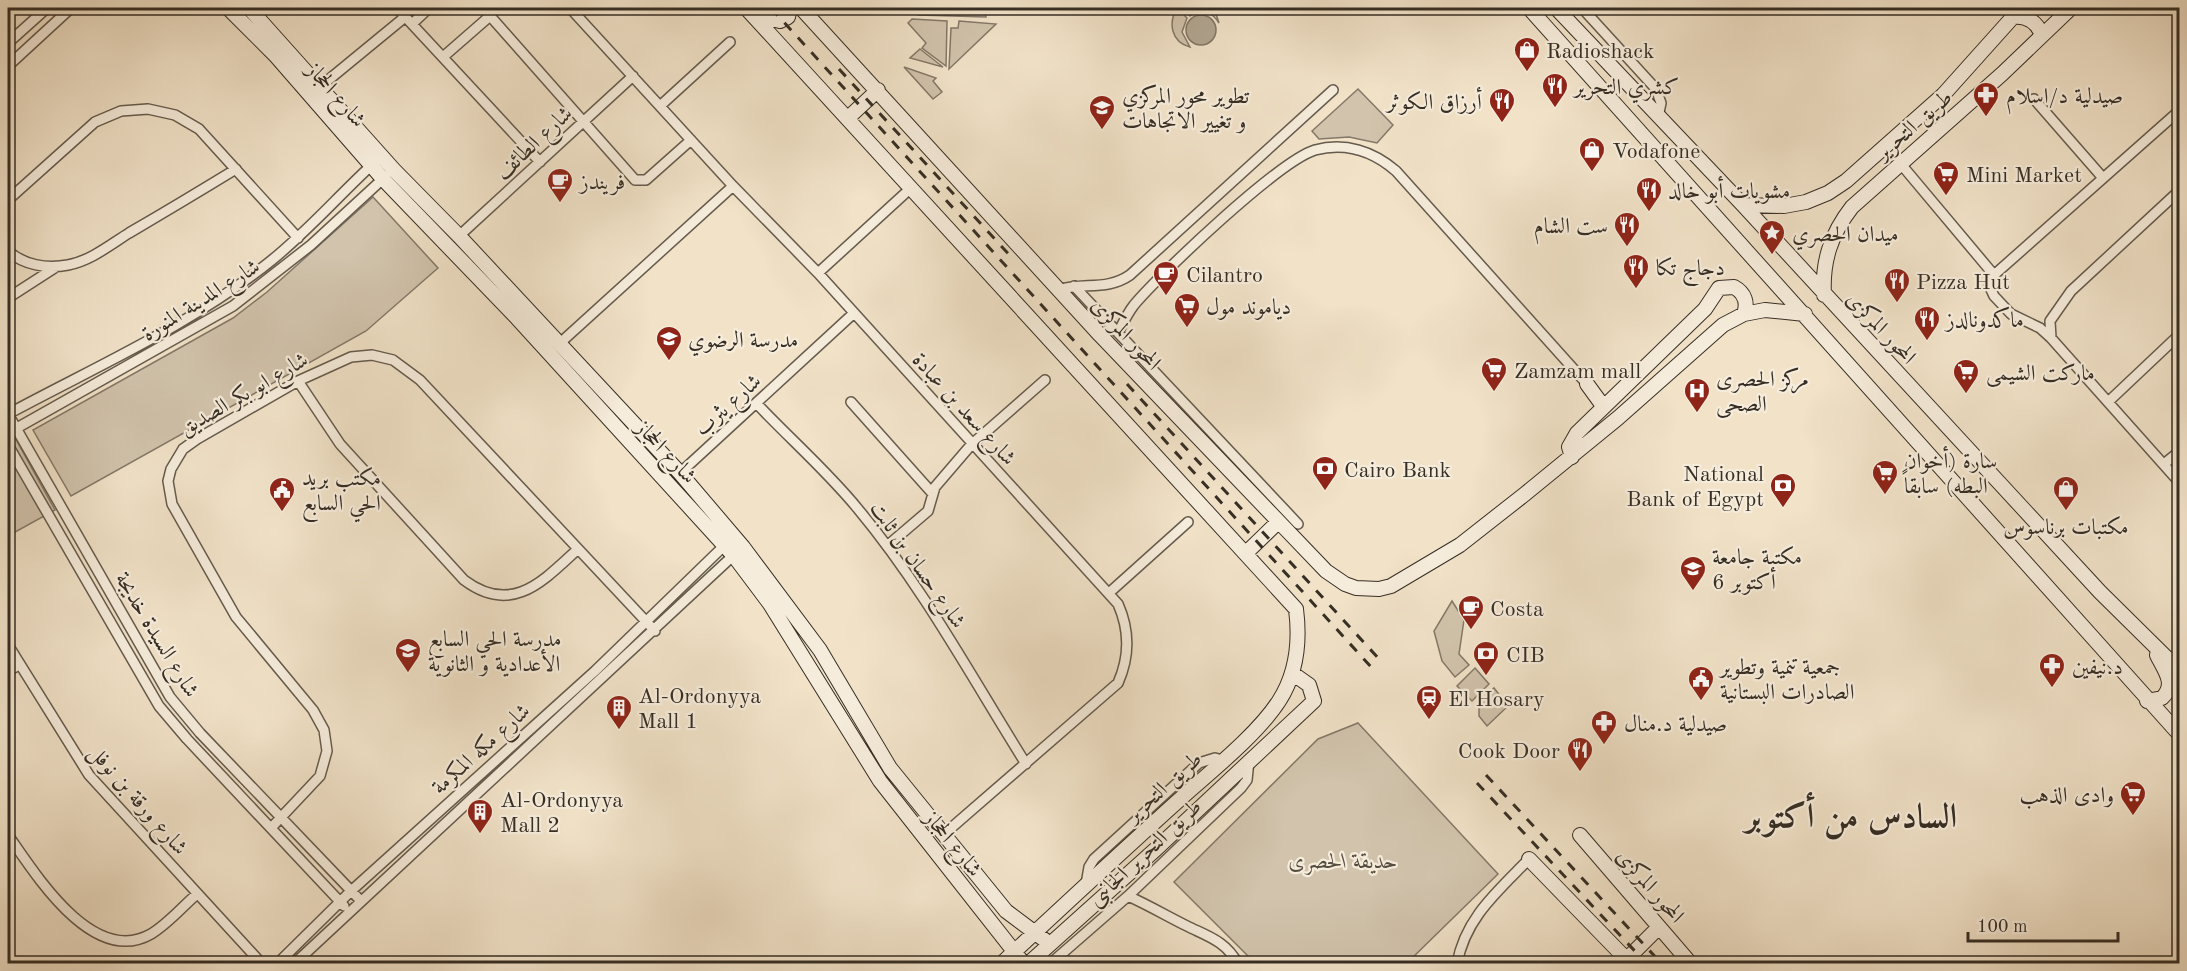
<svg xmlns="http://www.w3.org/2000/svg" width="2187" height="971" font-family="'Old Standard TT',Amiri,serif">
<style>
.green{fill:#d1c3ac;stroke:#847868;stroke-width:1.5}
.water{fill:#b1a590;stroke:#807565;stroke-width:1.5}
.lines{fill:none;stroke-linecap:round;stroke-linejoin:round}
.street-casing{stroke:#655b4d;stroke-width:12}
.secondary-casing{stroke:#362e24;stroke-width:16}
.street{stroke:#f6ecdb;stroke-width:9}
.secondary{stroke:#f6ecdb;stroke-width:14}
.rail{stroke:#362e24;stroke-width:3;stroke-dasharray:10 10;stroke-linecap:butt}
.labels{text-anchor:middle;stroke-width:4.5;stroke-linejoin:round;paint-order:stroke}
.poi-label{font-size:22px;fill:#362e24;stroke:#f6ecdb;text-anchor:start}
.street-label{font-size:22px;fill:#362e24;stroke:#f6ecdb}
.park-label{font-size:22px;font-style:italic;fill:#554c3f;stroke:#f6ecdb}
.town-label{font-size:34px;font-weight:bold;fill:#362e24;stroke:#f6ecdb}
</style>
<rect width="100%" height="100%" fill="#f1e2c8"/>
<filter id="stains"><feTurbulence type="fractalNoise" baseFrequency=".00333" numOctaves="4"/><feColorMatrix values="0 0 0 0 .2 0 0 0 0 .09 0 0 0 0 .02 0 0 0 .5 -.17"/></filter>
<radialGradient id="worn" r=".72"><stop offset=".6" stop-color="#630" stop-opacity="0"/><stop offset="1" stop-color="#630" stop-opacity=".3"/></radialGradient>
<path class="green" d="M919,8H985L986,17L918,15L915,12Z
M1177,8L1187,18L1182,32L1190,47C1171,42 1168,23 1177,8Z
M1183,8H1214L1219,23C1212,12 1202,8 1190,16Z
M912,19L947,21L946,66L922,48L926,43L908,23Z
M959,21L996,24L949,69L951,28H958Z
M920,49L943,67L910,58Z
M904,67L936,78L933,81L942,92L933,99Z
M1358,89L1393,125L1377,143L1349,137L1319,139L1312,131Z
M373,197L438,268L366,331L71,496L33,430L233,318L267,292Z
M8,425L55,510L8,536Z
M1452,601L1464,620L1459,654L1469,665L1455,677L1442,661L1434,631Z
M1475,668L1489,684L1472,701L1457,686Z
M1494,688L1508,706L1487,726L1479,716V703Z
M1358,723L1498,874L1407,963H1255L1174,882L1318,739Z"/>
<path class="water" d="M1186 30a15 15 0 1 1 30 0a15 15 0 1 1-30 0Z"/>
<g class="lines">
<defs>
<path id="street" d="M397,8L540,162
M483,8L635,180H646L691,140
M570,8L733,186L818,273L1118,604C1130,631 1130,656 1118,683L943,835
M1582,8L1656,89L1661,103L1658,117
M412,24L429,8
M8,43L47,8
M443,57L490,16
M8,66L71,8
M321,86L405,17
M2034,99L2103,178
M660,106L730,42
M2180,110L1994,275L1989,285L1994,296L2011,314L2040,328L2051,338L2180,483
M1900,163L1994,275
M8,200L95,122L121,111L148,109L175,115L199,129L298,238
M459,236L633,76
M8,251C24,265 46,269 68,265C90,261 110,245 129,233C165,212 200,191 236,169
M818,273L912,187
M1074,286L1298,524
M1058,290C1083,282 1107,291 1130,275L1333,90
M8,298L56,267
M1118,333C1123,323 1127,314 1134,305C1161,273 1279,161 1315,150C1345,142 1373,151 1396,171L1587,384
M2051,338L2050,321L2071,291L2180,190
M559,344L733,186
M298,381L340,444L464,580C512,616 543,581 578,549
M851,402L933,494
M2108,402L2180,334
M757,404C790,439 828,472 858,509C923,587 972,678 1026,764
M8,433L233,306L311,245L386,176
M8,445L159,706L187,739L344,906
M2164,464L2180,451
M680,473L854,313
M887,546L928,511L935,487L971,445L1045,380
M1110,592L1188,522
M8,645L89,775L262,964
M8,671L19,665
M271,828L320,776L327,751L324,730L313,710L236,617L172,504L168,481L171,469L183,449L197,439L298,381L351,357L372,355L393,360L420,380L655,631
M8,835C36,875 93,967 151,934C168,924 183,906 197,894
M1086,884L1089,867L1094,859L1199,763L1215,758L1223,760
M1128,896C1148,905 1167,916 1187,926C1207,936 1226,941 1238,964
M360,900L200,733L170,697L8,414C97,366 193,324 272,260C309,230 340,194 375,162
M277,964L351,891L595,671L728,542
M294,964L736,553
M1050,964L1128,896L1241,788L1247,780L1249,761
M1457,964C1465,918 1498,891 1529,859"/>
<path id="secondary" d="M228,8L275,55L383,179L517,318L734,556L770,604L880,781L1024,964
M249,8L394,170L459,236L680,473L743,547L820,650L890,768L1006,911L1050,944
M746,8L1296,609C1300,640 1297,673 1279,701C1257,735 1210,772 1179,800C1119,854 1060,909 1001,964
M801,8L1100,335L1326,571L1345,584L1356,588L1379,589L1391,586L1460,545L1525,494L1618,418L1723,325L1744,314L1765,310L1805,314
M1529,8L2180,735
M1556,8L1743,205L2100,592L2180,671
M754,14L780,21L788,17L790,8
M2013,17C2027,15 2037,22 2042,35
M848,118L878,90
M1743,205L1784,206L1806,202L1828,193L1846,181L1943,95L2021,8
M1824,295C1822,261 1831,234 1852,207L2002,74L2071,8
M1587,384L1603,406
M1572,457L1569,447L1577,433L1705,309L1719,288L1734,287C1745,293 1748,303 1744,314
M1246,553L1278,522
M2147,701L2162,698C2177,684 2164,670 2157,655
M1580,835L1691,964
M1529,859L1631,964
M1627,959L1659,927
M1028,964L1156,849L1314,701L1309,685L1292,673"/>
</defs>
<use href="#street" class="street-casing"/>
<use href="#secondary" class="secondary-casing"/>
<use href="#street" class="street"/>
<use href="#secondary" class="secondary"/>
<path class="rail" d="M771,8L1372,668
M839,69L1014,260
M1127,384L1380,660
M1486,775L1662,964
M1477,783L1647,964"/>
</g>
<defs>
<symbol id="shop-pin" viewBox="-11 -11 22 30"><path d="M0 17L-7.5 6A9.5 9.5 0 1 1 7.5 6Z" fill="#8f2418" stroke="#f6ecdb"/><path d="M-5-2.5h2.3a2.7 3.5 0 0 1 5.4 0H5L5.5 6h-11ZM-1.5-2.5h3a1.5 2.3 0 0 0-3 0Z" fill="#fff"/></symbol>
<symbol id="restaurant-pin" viewBox="-11 -11 22 30"><path d="M0 17L-7.5 6A9.5 9.5 0 1 1 7.5 6Z" fill="#8f2418" stroke="#f6ecdb"/><path d="M-5-6h1v4h1v-4h1v4h1v-4h1v5L-1.5 .5V6h-2V.5L-5-1ZM5-6V6H3V1.5H1.5Q1.5-4 5-6Z" fill="#fff"/></symbol>
<symbol id="pharmacy-pin" viewBox="-11 -11 22 30"><path d="M0 17L-7.5 6A9.5 9.5 0 1 1 7.5 6Z" fill="#8f2418" stroke="#f6ecdb"/><path d="M-2-6h4v4h4v4h-4v4h-4v-4h-4v-4h4Z" fill="#fff"/></symbol>
<symbol id="university-pin" viewBox="-11 -11 22 30"><path d="M0 17L-7.5 6A9.5 9.5 0 1 1 7.5 6Z" fill="#8f2418" stroke="#f6ecdb"/><path d="M0-5L7-2L0 1L-7-2ZM-4 1L0 2.5L4 1V4Q0 6-4 4Z" fill="#fff"/></symbol>
<symbol id="supermarket-pin" viewBox="-11 -11 22 30"><path d="M0 17L-7.5 6A9.5 9.5 0 1 1 7.5 6Z" fill="#8f2418" stroke="#f6ecdb"/><path d="M-6-5.5h2.5l.6 2H6L4.5 2H-2.5L-4.4-4H-6ZM-1.5 3.2a1.3 1.3 0 1 0 .1 0ZM3 3.2a1.3 1.3 0 1 0 .1 0Z" fill="#fff"/></symbol>
<symbol id="cafe-pin" viewBox="-11 -11 22 30"><path d="M0 17L-7.5 6A9.5 9.5 0 1 1 7.5 6Z" fill="#8f2418" stroke="#f6ecdb"/><path d="M-5.5-4.5H6V0H3Q3 3.5 0 3.5H-2.5Q-5.5 3.5-5.5 0ZM3-3.2v2h1.7v-2ZM-6 4.5H4V6H-6Z" fill="#fff"/></symbol>
<symbol id="sight-pin" viewBox="-11 -11 22 30"><path d="M0 17L-7.5 6A9.5 9.5 0 1 1 7.5 6Z" fill="#8f2418" stroke="#f6ecdb"/><path d="M0-6L1.8-2.2L6-1.7L2.9 1.2L3.7 5.4L0 3.3L-3.7 5.4L-2.9 1.2L-6-1.7L-1.8-2.2Z" fill="#fff"/></symbol>
<symbol id="school-pin" viewBox="-11 -11 22 30"><path d="M0 17L-7.5 6A9.5 9.5 0 1 1 7.5 6Z" fill="#8f2418" stroke="#f6ecdb"/><path d="M0-5L7-2L0 1L-7-2ZM-4 1L0 2.5L4 1V4Q0 6-4 4Z" fill="#fff"/></symbol>
<symbol id="hospital-pin" viewBox="-11 -11 22 30"><path d="M0 17L-7.5 6A9.5 9.5 0 1 1 7.5 6Z" fill="#8f2418" stroke="#f6ecdb"/><path d="M-5-5h3v3.5h4V-5h3V5h-3V1.5h-4V5h-3Z" fill="#fff"/></symbol>
<symbol id="bank-pin" viewBox="-11 -11 22 30"><path d="M0 17L-7.5 6A9.5 9.5 0 1 1 7.5 6Z" fill="#8f2418" stroke="#f6ecdb"/><path d="M-6-4H6V4H-6ZM0-2.3a2.3 2.3 0 1 0 0 4.6a2.3 2.3 0 1 0 0-4.6Z" fill="#fff"/></symbol>
<symbol id="civic-pin" viewBox="-11 -11 22 30"><path d="M0 17L-7.5 6A9.5 9.5 0 1 1 7.5 6Z" fill="#8f2418" stroke="#f6ecdb"/><path d="M-.6-6.5H3V-4.5H.6V-3L4-1V1h2V6H-6V1h2V-1L-.6-3ZM-1.2 2.5V6h2.4V2.5Z" fill="#fff"/></symbol>
<symbol id="station-pin" viewBox="-11 -11 22 30"><path d="M0 17L-7.5 6A9.5 9.5 0 1 1 7.5 6Z" fill="#8f2418" stroke="#f6ecdb"/><path d="M-3-6H3Q5-6 5-4V2Q5 4 3 4L4.5 6H3L1.5 4h-3L-3 6H-4.5L-3 4Q-5 4-5 2V-4Q-5-6-3-6ZM-3.5-4v3h7v-3ZM-3.5 1v1.5H-2V1ZM2 1v1.5H3.5V1Z" fill="#fff"/></symbol>
<symbol id="building-pin" viewBox="-11 -11 22 30"><path d="M0 17L-7.5 6A9.5 9.5 0 1 1 7.5 6Z" fill="#8f2418" stroke="#f6ecdb"/><path d="M-4-6H4V6H1V3H-1V6H-4ZM-2.5-4.3h1.7v1.8h-1.7ZM.8-4.3h1.7v1.8H.8ZM-2.5-1h1.7V.8h-1.7ZM.8-1h1.7V.8H.8Z" fill="#fff"/></symbol>
</defs>
<g fill-rule="evenodd">
<use href="#shop-pin" x="1512" y="35" width="30" height="40"/>
<use href="#restaurant-pin" x="1540" y="71" width="30" height="40"/>
<use href="#pharmacy-pin" x="1971" y="80" width="30" height="40"/>
<use href="#restaurant-pin" x="1487" y="86" width="30" height="40"/>
<use href="#university-pin" x="1087" y="93" width="30" height="40"/>
<use href="#shop-pin" x="1577" y="135" width="30" height="40"/>
<use href="#supermarket-pin" x="1931" y="159" width="30" height="40"/>
<use href="#cafe-pin" x="545" y="166" width="30" height="40"/>
<use href="#restaurant-pin" x="1634" y="175" width="30" height="40"/>
<use href="#restaurant-pin" x="1612" y="210" width="30" height="40"/>
<use href="#sight-pin" x="1757" y="218" width="30" height="40"/>
<use href="#restaurant-pin" x="1621" y="252" width="30" height="40"/>
<use href="#cafe-pin" x="1151" y="259" width="30" height="40"/>
<use href="#restaurant-pin" x="1882" y="266" width="30" height="40"/>
<use href="#supermarket-pin" x="1172" y="291" width="30" height="40"/>
<use href="#restaurant-pin" x="1912" y="304" width="30" height="40"/>
<use href="#school-pin" x="654" y="324" width="30" height="40"/>
<use href="#supermarket-pin" x="1479" y="355" width="30" height="40"/>
<use href="#supermarket-pin" x="1951" y="357" width="30" height="40"/>
<use href="#hospital-pin" x="1682" y="376" width="30" height="40"/>
<use href="#bank-pin" x="1310" y="454" width="30" height="40"/>
<use href="#supermarket-pin" x="1870" y="458" width="30" height="40"/>
<use href="#bank-pin" x="1768" y="471" width="30" height="40"/>
<use href="#shop-pin" x="2051" y="474" width="30" height="40"/>
<use href="#civic-pin" x="267" y="475" width="30" height="40"/>
<use href="#university-pin" x="1678" y="554" width="30" height="40"/>
<use href="#cafe-pin" x="1456" y="593" width="30" height="40"/>
<use href="#school-pin" x="393" y="636" width="30" height="40"/>
<use href="#bank-pin" x="1471" y="639" width="30" height="40"/>
<use href="#pharmacy-pin" x="2037" y="651" width="30" height="40"/>
<use href="#civic-pin" x="1686" y="664" width="30" height="40"/>
<use href="#station-pin" x="1414" y="683" width="30" height="40"/>
<use href="#building-pin" x="604" y="693" width="30" height="40"/>
<use href="#pharmacy-pin" x="1589" y="708" width="30" height="40"/>
<use href="#restaurant-pin" x="1565" y="735" width="30" height="40"/>
<use href="#supermarket-pin" x="2118" y="779" width="30" height="40"/>
<use href="#building-pin" x="465" y="797" width="30" height="40"/>
</g>
<g class="labels">
<g class="poi-label">
<text x="1546" y="58">Radioshack</text>
<text x="1574" y="94">كشري التحرير</text>
<text x="1122" y="103">تطوير محور المركزي<tspan x="1122" dy="25">و تغيير الاتجاهات</tspan></text>
<text x="2006" y="103">صيدلية د/اسلام</text>
<text x="1482" y="109" text-anchor="end">أرزاق الكوثر</text>
<text x="1612" y="158">Vodafone</text>
<text x="1966" y="182">Mini Market</text>
<text x="580" y="189">فريندز</text>
<text x="1668" y="198">مشويات أبو خالد</text>
<text x="1608" y="233" text-anchor="end">ست الشام</text>
<text x="1792" y="241">ميدان الحصري</text>
<text x="1656" y="275">دجاج تكا</text>
<text x="1186" y="282">Cilantro</text>
<text x="1916" y="289">Pizza Hut</text>
<text x="1206" y="314">دياموند مول</text>
<text x="1946" y="327">ماكدونالدز</text>
<text x="688" y="347">مدرسة الرضوي</text>
<text x="1514" y="378">Zamzam mall</text>
<text x="1986" y="380">ماركت الشيمى</text>
<text x="1716" y="386">مركز الحصرى<tspan x="1716" dy="25">الصحى</tspan></text>
<text x="1904" y="468">سارة (أخوان<tspan x="1904" dy="25">البطه) سابقاً</tspan></text>
<text x="1344" y="477">Cairo Bank</text>
<text x="1764" y="481" text-anchor="end">National<tspan x="1764" dy="25">Bank of Egypt</tspan></text>
<text x="302" y="485">مكتب بريد<tspan x="302" dy="25">الحي السابع</tspan></text>
<text x="2066" y="534" text-anchor="middle">مكتبات برناسوس</text>
<text x="1712" y="564">مكتبة جامعة<tspan x="1712" dy="25">6 أكتوبر</tspan></text>
<text x="1490" y="616">Costa</text>
<text x="428" y="646">مدرسة الحي السابع<tspan x="428" dy="25">الأعدادية و الثانوية</tspan></text>
<text x="1506" y="662">CIB</text>
<text x="1720" y="674">جمعية تنمية وتطوير<tspan x="1720" dy="25">الصادرات البستانية</tspan></text>
<text x="2072" y="674">د.نيفين</text>
<text x="638" y="703">Al-Ordonyya<tspan x="638" dy="25">Mall 1</tspan></text>
<text x="1448" y="706">El Hosary</text>
<text x="1624" y="731">صيدلية د.منال</text>
<text x="1560" y="758" text-anchor="end">Cook Door</text>
<text x="2114" y="802" text-anchor="end">وادى الذهب</text>
<text x="500" y="807">Al-Ordonyya<tspan x="500" dy="25">Mall 2</tspan></text>
</g>
<g class="street-label">
<text transform="translate(337 94) rotate(49)" y="8">شارع الحجاز</text>
<text transform="translate(1913 124) rotate(-41)" y="8">طريق التحرير</text>
<text transform="translate(533 142) rotate(-43)" y="8">شارع الطائف</text>
<text transform="translate(200 299) rotate(-32)" y="8">شارع المدينة المنورة</text>
<text transform="translate(1882 327) rotate(47)" y="8">المحور المركزى</text>
<text transform="translate(1127 333) rotate(47)" y="8">المحور المركزى</text>
<text transform="translate(243 393) rotate(-30)" y="8">شارع ابو بكر الصديق</text>
<text transform="translate(727 404) rotate(-42)" y="8">شارع يثرب</text>
<text transform="translate(965 408) rotate(48)" y="8">شارع سعد بن عبادة</text>
<text transform="translate(667 451) rotate(47)" y="8">شارع الحجاز</text>
<text transform="translate(919 564) rotate(55)" y="8">شارع حسان بن ثابت</text>
<text transform="translate(158 634) rotate(59)" y="8">شارع السيدة خديجة</text>
<text transform="translate(480 748) rotate(-42)" y="8">شارع مكه المكرمة</text>
<text transform="translate(1163 786) rotate(-42)" y="8">طريق التحرير</text>
<text transform="translate(139 799) rotate(49)" y="8">شارع ورقة بن نوفل</text>
<text transform="translate(954 843) rotate(51)" y="8">شارع الحجاز</text>
<text transform="translate(1144 852) rotate(-43)" y="8">طريق التحرير الجانبى</text>
<text transform="translate(1651 885) rotate(49)" y="8">المحور المركزى</text>
</g>
<g class="park-label">
<text x="1343" y="868">حديقة الحصرى</text>
</g>
<g class="town-label">
<text x="1851" y="827">السادس من أكتوبر</text>
</g>
</g>
<rect width="2187" height="971" fill="none" stroke="#f1e2c8" stroke-width="30"/>
<rect x="9" y="9" width="2169" height="953" fill="none" stroke="#362e24" stroke-width="3"/>
<rect x="15" y="15" width="2157" height="941" fill="none" stroke="#362e24" stroke-width="1.5"/>
<path d="M1968 932v9h150v-9" fill="none" stroke="#362e24" stroke-width="3"/>
<text x="1977" y="932" font-size="18" fill="#362e24" stroke="#f6ecdb" stroke-width="4.5" paint-order="stroke">100 m</text>
<rect width="100%" height="100%" filter="url(#stains)"/>
<rect width="100%" height="100%" fill="url(#worn)"/>
</svg>
